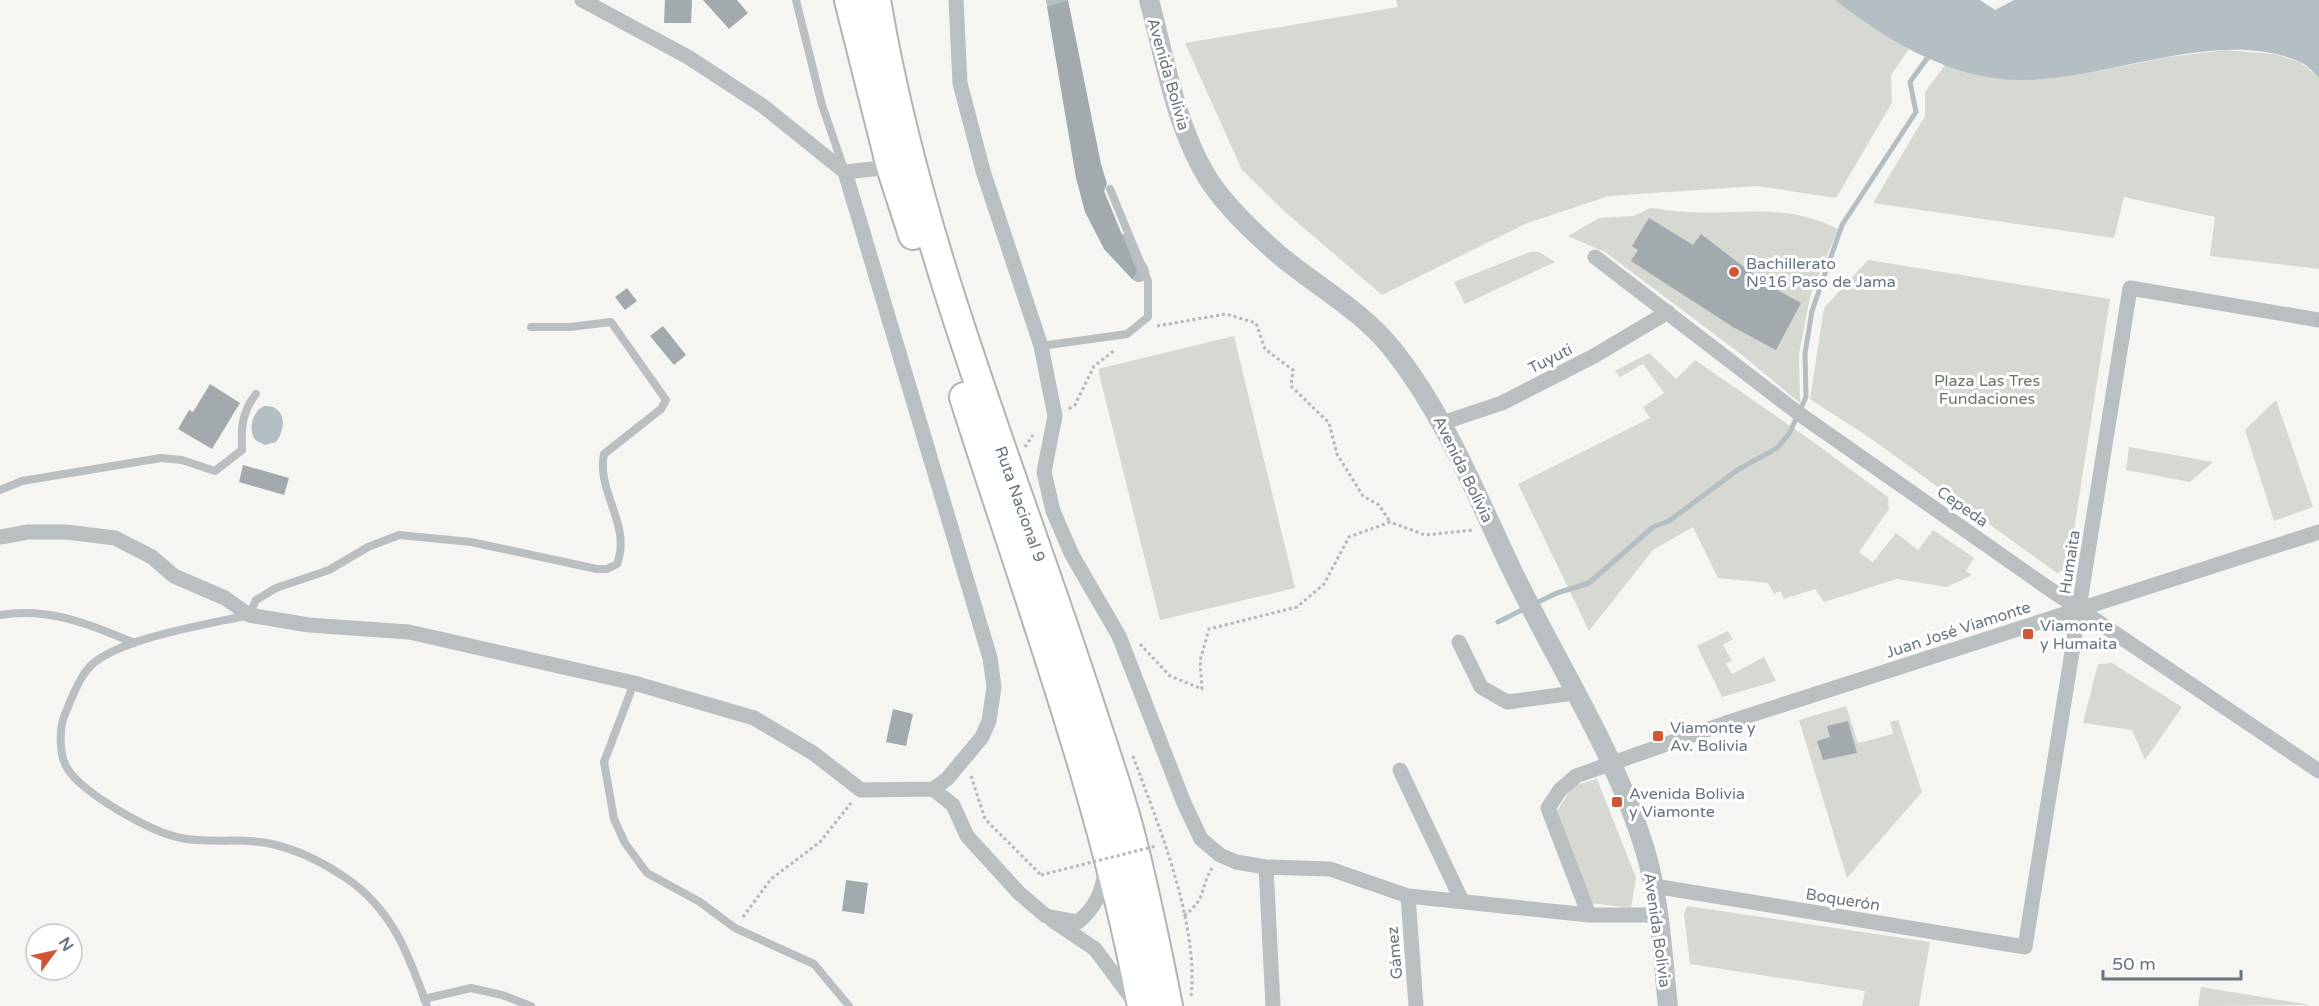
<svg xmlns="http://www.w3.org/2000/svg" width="2319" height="1006" font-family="'Varela Round',sans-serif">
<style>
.green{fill:#d5d9d2}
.water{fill:#b3bfc2}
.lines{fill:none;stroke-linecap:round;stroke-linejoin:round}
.stream{stroke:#b3bfc2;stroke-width:5}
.canal{stroke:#b3bfc2;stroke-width:20}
.building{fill:#a2aaae}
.motorway-casing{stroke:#b0b4b7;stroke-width:32}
.path{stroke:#b5b8ba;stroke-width:3;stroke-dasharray:3 3;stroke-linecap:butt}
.service{stroke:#babfc2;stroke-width:8}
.minor{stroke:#babfc2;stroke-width:15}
.tertiary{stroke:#babfc2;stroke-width:20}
.motorway{stroke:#fff;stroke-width:28}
.path-bridge{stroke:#b5b8ba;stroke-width:3;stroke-dasharray:3 3;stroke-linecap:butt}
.poi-dot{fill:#d15636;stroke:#fff;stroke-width:2}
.labels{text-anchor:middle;stroke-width:6;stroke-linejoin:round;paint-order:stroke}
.street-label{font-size:16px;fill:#677680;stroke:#fff}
.poi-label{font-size:16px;fill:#677680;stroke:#fff;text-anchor:start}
.park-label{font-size:16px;fill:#697865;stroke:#fff}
</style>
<rect width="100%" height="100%" fill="#f5f5f2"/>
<path class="green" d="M1396,0H1835L1909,49L1891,75L1892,103L1836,198L1757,186L1609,196L1525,224L1382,295L1284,211L1242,170L1185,43L1398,7Z
M2226,50L2274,54L2300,62L2319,78V269L2210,256L2215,217L2124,197L2114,238L1873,203L1925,116V92L1945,65L1967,72L2099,71L2169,57Z
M1650,208C1663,209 1675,212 1687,212C1743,215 1784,202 1838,229L1810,297L1799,354L1800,403L1742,355L1605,252L1568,236L1599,218L1634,216Z
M1530,252H1539L1555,262L1465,304L1454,282Z
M1868,260L2110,299L2068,568L2057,573L1870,438L1810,399L1824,308Z
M1234,336L1295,588L1160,620L1098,369Z
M1649,353L1676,379L1695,360L1812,441L1888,497L1889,509L1859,552L1873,562L1896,533L1918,550L1933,530L1974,558L1966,571L1972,575L1947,587L1897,579L1824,602L1815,589L1784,599L1780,591L1774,594L1768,583L1718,578L1693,527L1653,550L1589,631L1518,484L1650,418L1643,407L1664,393L1643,364L1620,377L1615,371Z
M2276,400L2313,507L2274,521L2245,430Z
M2129,447L2213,462L2190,482L2126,470Z
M1728,631L1733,639L1723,645L1732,661L1726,664L1732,674L1764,657L1776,681L1722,697L1697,646Z
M2112,663L2182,707L2145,760L2132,730L2083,723L2098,664Z
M1846,706L1858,743L1893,734L1890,722L1898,720L1922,792L1847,878L1799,720Z
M1597,779L1636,878L1631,908L1591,903L1557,811L1573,786Z
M1687,906L1930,942L1919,1006H1862L1865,991L1690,964L1684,914Z
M2201,987L2311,1005L2198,1006Z"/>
<path class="water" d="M1835,0H1980L1995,10L2014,0H2319V78C2313,72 2306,64 2298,61C2210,25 2095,88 2002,79C1940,73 1883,37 1835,0Z
M264,406C286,405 287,428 276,442L265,445L255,440C248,428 252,412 264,406Z"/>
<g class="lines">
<path class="stream" d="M1534,604L1557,593L1589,583L1653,527L1669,521L1739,469L1777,448L1789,434L1806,397L1805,353L1812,311L1842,225L1916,112L1910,82L1928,57L1935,56
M1498,622L1526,608"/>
<path class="canal" d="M1056,0L1057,4
M1122,244L1139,272"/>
</g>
<path class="building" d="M665,0H692L691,23H664Z
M703,0H737L748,13L729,29Z
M1068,0L1101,164L1107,184L1104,191L1137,271L1132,279L1104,249L1085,212L1076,178L1047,7Z
M1649,218L1693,245L1701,234L1766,284L1801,303L1776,350L1733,327L1631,261L1638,250L1632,246Z
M627,288L637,301L625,310L615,297Z
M663,326L686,355L674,365L650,336Z
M210,384L240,403L212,449L178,429L189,410L193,412Z
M243,465L289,478L284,495L239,482Z
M893,709L913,714L906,746L886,742Z
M1848,721L1857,753L1823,760L1817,741L1830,737L1827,726Z
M846,880L868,883L864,914L842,911Z"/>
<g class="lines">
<defs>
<g id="motorway">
<path d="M849,0L891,167L913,235"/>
<path id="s1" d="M876,0C917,246 1017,479 1093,715C1105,752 1118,789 1128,826C1144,885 1156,946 1168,1006"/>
<path d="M964,397C1028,598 1103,797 1142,1006"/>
</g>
</defs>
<use href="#motorway" class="motorway-casing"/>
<path class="path" d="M1157,326L1226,314L1256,323L1265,349L1293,370L1291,386L1329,423L1337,454L1363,496L1379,505L1390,522
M1069,409L1075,405L1094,366L1115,350
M1025,447L1033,435
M1140,644L1170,676L1202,689L1200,661L1209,629L1297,607L1324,584L1349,537L1390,522L1425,535L1473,530
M1133,756C1159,827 1199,923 1191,998
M971,776L985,819L1041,875
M1184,916C1208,897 1199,889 1212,868
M743,917L771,879L820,842L851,803"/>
<path class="service" d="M796,0L822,105L844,169
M1041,346L1127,334L1148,317V281L1110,189
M0,490L22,481L161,458L182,460L215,471L242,450C241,428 242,411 256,394
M0,615C48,607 90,624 134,643
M634,683L604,762L614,819L625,843L647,873L700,902L735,928L814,964L849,1006
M424,999L471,988L502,995L531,1006
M427,1006C409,955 392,909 346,878C324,863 298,850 272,844C242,837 211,844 181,838C151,832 83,794 67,768C59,755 59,728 65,714C71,700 77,682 87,670C110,639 210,624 249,615L256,600L276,588L329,570L368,547L399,535L471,542L597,569H607L617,564C632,525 596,492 604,454L661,409L666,400L611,322L570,327H531"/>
<path class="minor" d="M582,0L688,57L763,106L845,172L891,167
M956,0L960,83L983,171L1041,346L1055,416L1044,472L1053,511L1072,555L1119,636L1184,803L1201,839L1220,855L1236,862L1266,867L1330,869L1408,896L1589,915H1658
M1595,257L1798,413L2048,588L2319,771
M1442,423L1502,403L1594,356L1668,312
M0,537L28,532H66L115,538L152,557L174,576L225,598L249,615L309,625L409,632L634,683L754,718L813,753L861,790L933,789L947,779L982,737L989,721L994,687L990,658L845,172
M1459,642L1481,687L1507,702L1574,693
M1400,770L1462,901
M933,789L953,805L967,836L1019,893L1046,916L1078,922C1095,908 1103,892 1105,870
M1266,867L1273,1006
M1654,886L2025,947L2130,288L2319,320
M1408,896L1416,1006
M1589,915L1548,808L1560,790L1576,776L1726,723L2319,532
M1052,920L1095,949L1136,1004"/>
<path class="tertiary" d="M1149,0C1165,59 1175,124 1207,177C1224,205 1253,232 1278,254C1316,286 1363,311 1394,351C1445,416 1475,492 1510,566C1555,660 1615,751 1645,850C1660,900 1662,954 1668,1006"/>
<use href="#motorway" class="motorway"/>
<path class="path-bridge" d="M1041,875L1156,846"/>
</g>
<g class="poi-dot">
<circle cx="1734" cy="272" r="6"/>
<rect x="2022" y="628" width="12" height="12" rx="3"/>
<rect x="1652" y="730" width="12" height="12" rx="3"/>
<rect x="1611" y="796" width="12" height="12" rx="3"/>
</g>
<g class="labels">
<g class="street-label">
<text transform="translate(1169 74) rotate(74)" y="6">Avenida Bolivia</text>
<text transform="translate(1550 358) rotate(-27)" y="6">Tuyuti</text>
<text transform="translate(1464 469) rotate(64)" y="6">Avenida Bolivia</text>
<text dy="6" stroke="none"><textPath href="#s1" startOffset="525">Ruta Nacional 9</textPath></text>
<text transform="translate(1963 506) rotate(35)" y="6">Cepeda</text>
<text transform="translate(2069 562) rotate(-81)" y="6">Humaita</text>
<text transform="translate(1958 629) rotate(-18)" y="6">Juan José Viamonte</text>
<text transform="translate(1843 899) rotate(9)" y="6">Boquerón</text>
<text transform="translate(1658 930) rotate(82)" y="6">Avenida Bolivia</text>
<text transform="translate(1394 953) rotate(-95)" y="6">Gámez</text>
</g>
<g class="poi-label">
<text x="1746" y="269">Bachillerato<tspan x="1746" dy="18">Nº16 Paso de Jama</tspan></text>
<text x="2040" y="631">Viamonte<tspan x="2040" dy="18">y Humaita</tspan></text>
<text x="1670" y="733">Viamonte y<tspan x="1670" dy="18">Av. Bolivia</tspan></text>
<text x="1629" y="799">Avenida Bolivia<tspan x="1629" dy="18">y Viamonte</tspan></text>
</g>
<g class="park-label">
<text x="1987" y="386">Plaza Las Tres<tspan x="1987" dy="18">Fundaciones</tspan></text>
</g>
</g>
<g transform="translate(54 952) rotate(57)"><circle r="28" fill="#ffffff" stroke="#c2c8cc" stroke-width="1.5"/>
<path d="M0-4.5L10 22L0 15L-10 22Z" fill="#d15636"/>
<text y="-9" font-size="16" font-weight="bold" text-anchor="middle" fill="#677680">N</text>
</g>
<path d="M2103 970v9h138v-9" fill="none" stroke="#677680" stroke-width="3"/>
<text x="2112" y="970" font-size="18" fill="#677680" stroke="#ffffff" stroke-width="4.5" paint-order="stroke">50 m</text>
</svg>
